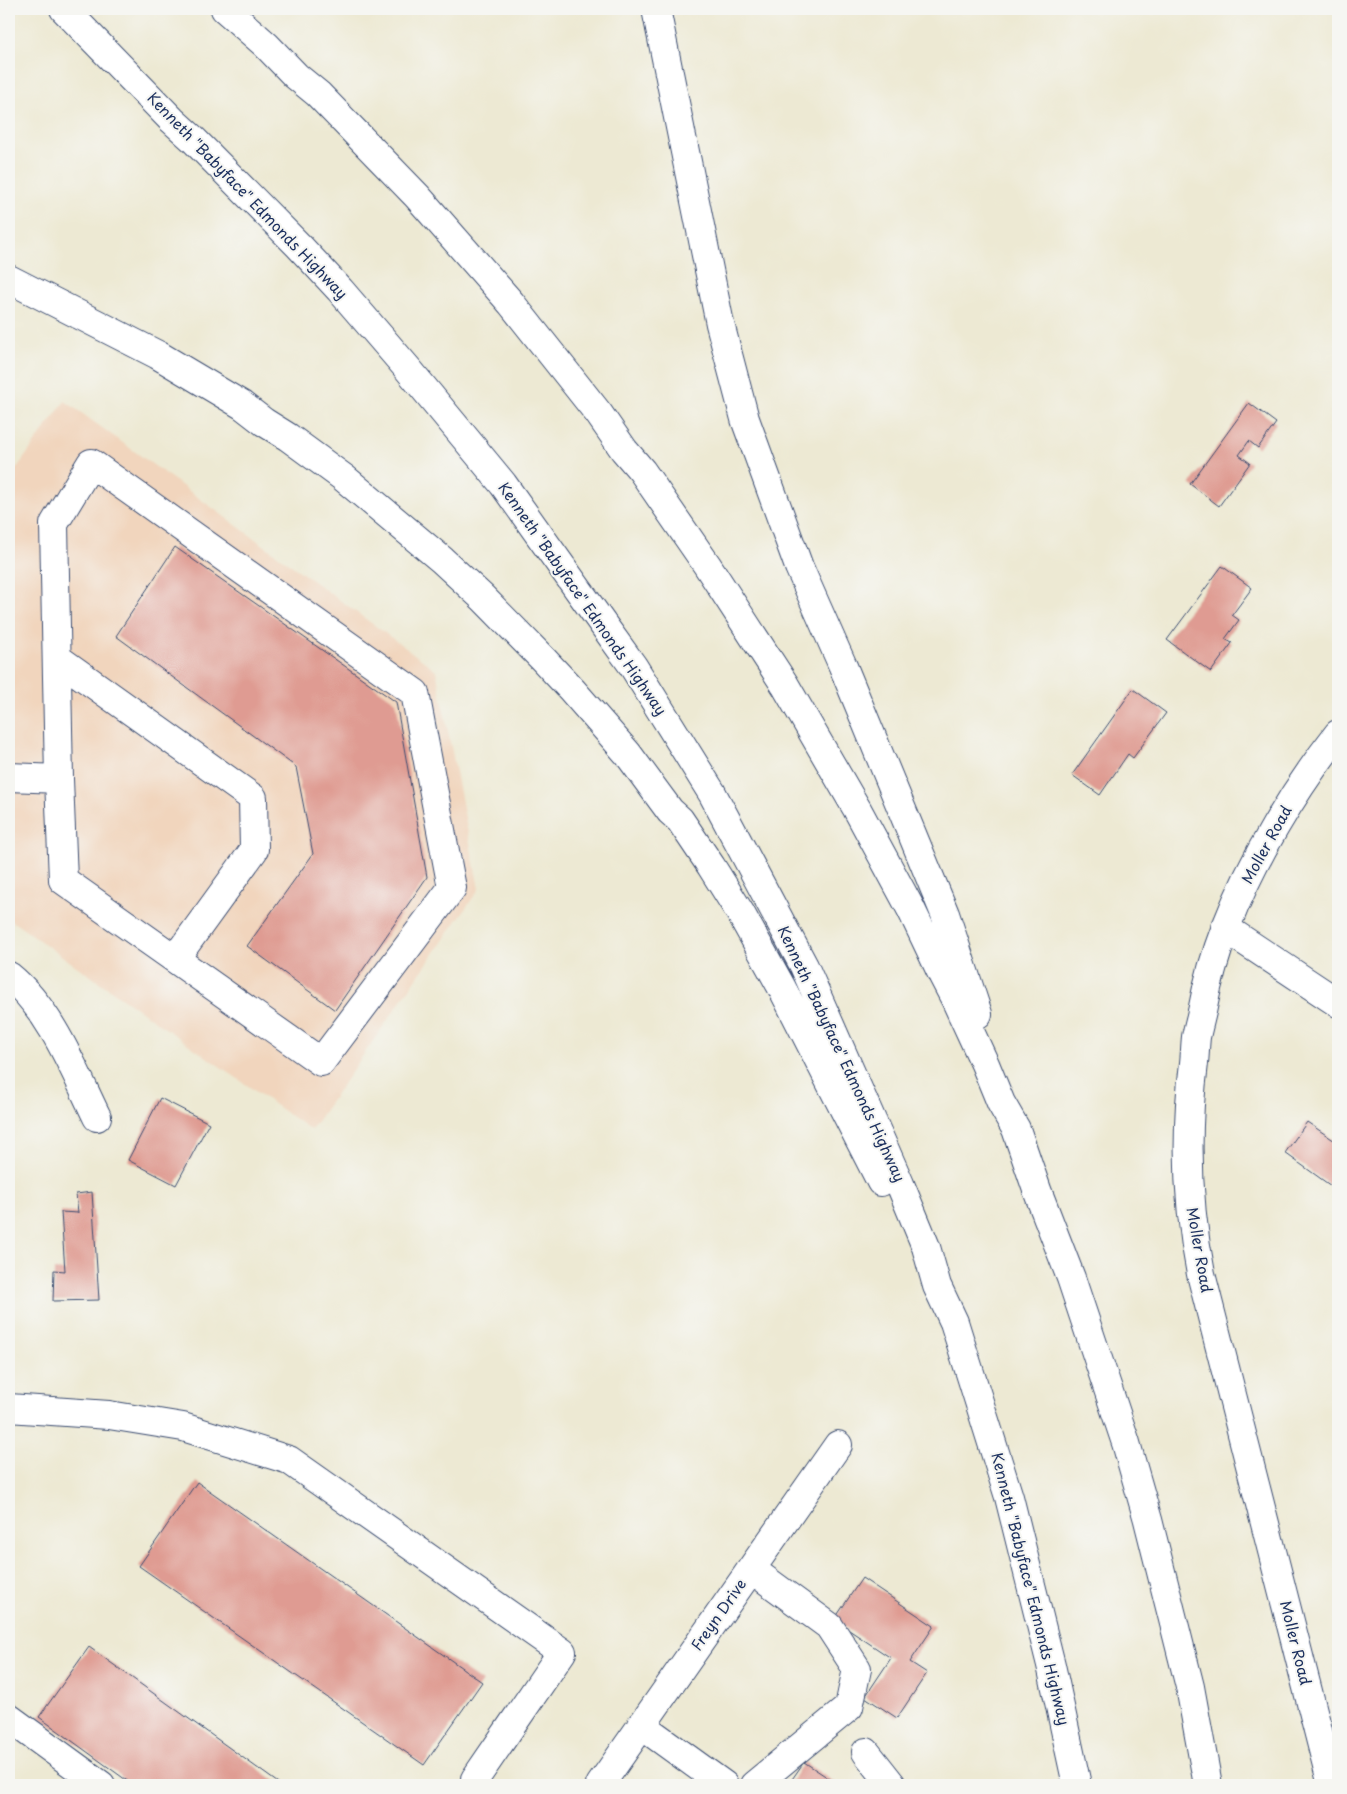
<svg xmlns="http://www.w3.org/2000/svg" width="1347" height="1794" font-family="'Playpen Sans',sans-serif">
<style>
.built{fill:#f1d5bd}
.building{fill:#df9b92}
.lines{fill:none;stroke-linecap:round;stroke-linejoin:round}
.minor-casing{stroke:#3a4b70;stroke-width:30}
.highway-casing{stroke:#3a4b70;stroke-width:30}
.minor{stroke:#fff;stroke-width:28}
.highway{stroke:#fff;stroke-width:28}
.labels{text-anchor:middle;stroke-width:4;stroke-linejoin:round;paint-order:stroke}
.street-label{font-size:15px;fill:#1b2f5e;stroke:#f6f6f2}
</style>
<rect width="100%" height="100%" fill="#f6f6f2"/>
<filter id="ink" filterUnits="userSpaceOnUse"><feTurbulence type="fractalNoise" baseFrequency=".02" numOctaves="2"/><feDisplacementMap in="SourceGraphic" scale="10" xChannelSelector="R" yChannelSelector="G"/><feConvolveMatrix kernelMatrix="1 2 1 2 8 2 1 2 1" color-interpolation-filters="sRGB"/></filter>
<filter id="wash" filterUnits="userSpaceOnUse"><feTurbulence type="fractalNoise" baseFrequency=".0096" numOctaves="4" result="noise"/><feDisplacementMap in="SourceGraphic" scale="20" xChannelSelector="R" yChannelSelector="G"/><feGaussianBlur stdDeviation="1.12" result="paint"/><feColorMatrix in="noise" values="0 0 0 0 0 0 0 0 0 0 0 0 0 0 0 0 0 1.4 0 .05"/><feComposite in="paint" operator="in"/></filter>
<g filter="url(#wash)">
<rect width="100%" height="100%" fill="#ede9d3"/>
<path class="built" d="M65,401L436,670L479,889L311,1130L9,919V479Z"/>
<g id="blocks">
<path class="building" d="M1249,403L1276,423L1258,448L1249,441L1239,455L1250,463L1219,506L1190,484Z
M175,547L396,702L427,877L335,1010L247,946L313,854L296,767L116,636Z
M1222,566L1252,588L1232,615L1239,620L1225,639L1232,643L1211,672L1167,640Z
M1133,689L1166,713L1133,758L1128,754L1100,795L1072,775Z
M160,1098L209,1123L176,1185L128,1160Z
M1307,1122L1338,1143V1191L1285,1153Z
M92,1192L99,1300L53,1301L54,1270L65,1271L61,1212L78,1213L76,1194Z
M197,1482L482,1682L424,1765L139,1566Z
M862,1578L934,1626L910,1662L927,1673L897,1718L865,1697L891,1658L834,1620Z
M89,1647L281,1785H133L39,1717Z
M804,1762L839,1785H788Z"/>
</g>
</g>
<g filter="url(#ink)">
<use href="#blocks" fill-opacity="0" stroke="#3a4b70" stroke-width="1"/>
<g class="lines">
<defs>
<path id="minor" d="M91,463L415,693L452,888L321,1062L63,880L59,779L54,524Z
M57,658L253,798L254,850L175,959
M9,777L59,779
M1225,928L1338,1003
M9,976C51,1010 74,1070 97,1117
M9,1408L109,1415L183,1427L289,1460L562,1652L475,1779
M751,1569L829,1626L857,1669L849,1707L754,1785
M9,1718L101,1785
M641,1725L724,1785
M866,1752L892,1785
M600,1785L838,1445
M1332,1785L1201,1274C1187,1204 1185,1134 1194,1063C1195,1054 1195,1046 1196,1037C1198,1027 1201,1017 1203,1007C1208,980 1216,953 1226,927C1252,860 1294,790 1338,734"/>
<path id="highway" d="M64,9L172,120L194,140L299,246L340,290L408,369L503,484L607,630L633,666L712,793L804,966L900,1184L926,1247L937,1286L954,1322L1009,1497L1051,1665L1077,1785
M225,9L266,45L296,76L318,94L417,196L511,303L599,414L624,450L642,471L707,565L785,685L857,809L911,909L942,974L955,999L985,1064L1001,1103L1016,1129L1037,1190L1071,1278L1126,1443L1148,1520L1190,1687L1208,1785
M656,9L720,324L745,419L799,567L842,664L945,914L978,1014
M9,279L158,355L242,405L264,422L288,437L344,478L442,560L483,598L543,659L572,690L628,754L670,811L680,820L711,866L741,914L782,988L881,1182"/>
</defs>
<use href="#minor" class="minor-casing"/>
<use href="#highway" class="highway-casing"/>
<use href="#minor" class="minor"/>
<use href="#highway" class="highway"/>
</g>
</g>
<g class="labels">
<g class="street-label">
<text transform="translate(247 196) rotate(46)" y="5">Kenneth "Babyface" Edmonds Highway</text>
<text transform="translate(582 599) rotate(55)" y="5">Kenneth "Babyface" Edmonds Highway</text>
<text transform="translate(1267 845) rotate(-61)" y="5">Moller Road</text>
<text transform="translate(841 1054) rotate(65)" y="5">Kenneth "Babyface" Edmonds Highway</text>
<text transform="translate(1199 1250) rotate(80)" y="5">Moller Road</text>
<text transform="translate(1030 1589) rotate(76)" y="5">Kenneth "Babyface" Edmonds Highway</text>
<text transform="translate(719 1615) rotate(-55)" y="5">Freyn Drive</text>
<text transform="translate(1295 1643) rotate(76)" y="5">Moller Road</text>
</g>
</g>
<rect width="1347" height="1794" fill="none" stroke="#f6f6f2" stroke-width="30"/>
</svg>
